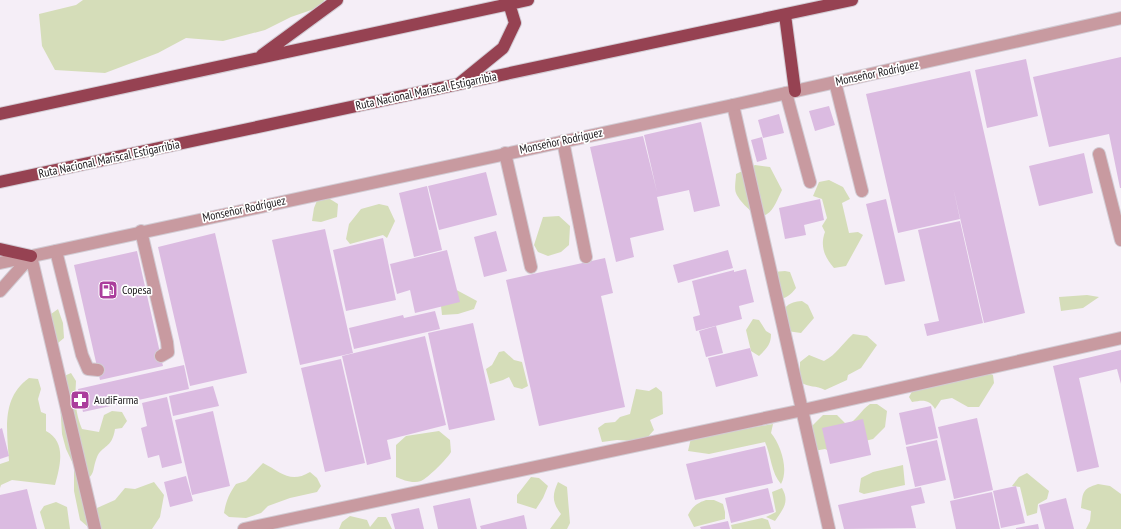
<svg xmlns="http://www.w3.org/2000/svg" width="1121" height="529" font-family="'PT Sans Narrow',sans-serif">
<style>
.green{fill:#d5ddb9}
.building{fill:#dbbbe1}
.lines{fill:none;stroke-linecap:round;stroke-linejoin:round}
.service-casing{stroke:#d2ccd4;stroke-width:14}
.minor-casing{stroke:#d2ccd4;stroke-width:14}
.tertiary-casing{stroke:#d2ccd4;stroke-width:14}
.trunk-casing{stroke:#d2ccd4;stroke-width:14}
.service{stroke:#c89aa0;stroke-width:12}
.minor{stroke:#c89aa0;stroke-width:12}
.tertiary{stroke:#c89aa0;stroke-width:12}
.trunk{stroke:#964252;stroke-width:12}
.labels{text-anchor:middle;stroke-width:3.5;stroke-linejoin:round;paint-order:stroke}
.street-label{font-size:12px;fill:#1b181b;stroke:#fff}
.poi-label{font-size:12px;fill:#1b181b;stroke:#fff;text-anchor:start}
</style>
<rect width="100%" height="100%" fill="#f5eef7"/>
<path class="green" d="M83,0H324L323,6L291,17L265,30L223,41L186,38L158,53L105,73L55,70L42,46L39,14L76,5Z
M755,165L770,167L782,190C778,198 774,210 767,214C757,221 739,201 736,193C734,188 736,180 736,174Z
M829,180L843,187L850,199L842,203L849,233L858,232L863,235L846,266L834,268C824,257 820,245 825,232L822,226L827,218L822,199L813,196L819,182Z
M318,198L330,199L338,204L337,217L321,222L312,221L314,208Z
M379,204L388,206L395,221L387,238L383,235L350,244L346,239L349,224L361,209Z
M559,216L570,226L569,245L561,252L548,256L538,252L534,245L543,217Z
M785,271L790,272L796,288C789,297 783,301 772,298L767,284L773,272Z
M451,287L477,301L474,309L458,314L442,315L441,306Z
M1087,295L1099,297L1083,308L1061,311L1059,297Z
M802,301L808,305L814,318L801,333L787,331L778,319C784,307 788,302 802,301Z
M58,309L63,323L64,338L58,343H47L42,333L40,322Z
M753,319L759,320L766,331L771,334C771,345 766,349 759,356L751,351L746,330Z
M853,334L867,336L877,345L861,368L848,375L847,380L825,390C816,385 809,388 800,382V362L809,355L824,361C837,354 841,345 853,334Z
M504,351L514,360L522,362L528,386L522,389L514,387L509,377L503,380L490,384L486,369L492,365L499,352Z
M972,366L993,375L994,383L979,407H968L952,398L941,400L935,409C929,399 923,400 912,402L909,397L920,377L934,378L944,385Z
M71,373L76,381C75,398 75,413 82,429L99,432L104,415L112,411L122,412L127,421L122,428L115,429C112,449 102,445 97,457C91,473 97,471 83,484L85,501L97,508L115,500L125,488L135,489L154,482L164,495L160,517L152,529H96L88,527L80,520L74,491V466L66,449L62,434L60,403L56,392L62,377Z
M29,378L38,379L41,389L38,399L41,412L46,414V431C67,442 60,466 55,485L12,480L1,485L0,488V464L9,461C7,430 1,398 29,378Z
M656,387L662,392L663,414L650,420L654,430L646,439L634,441L617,440L602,442L598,428L605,423L615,422L620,417L630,414L636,389L649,391Z
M870,404H877L887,411L885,427L873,439L857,443L836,454L825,449L808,452L803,445L804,434L823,415H837L847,425C857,420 861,410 870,404Z
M773,424L771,433C781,445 789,470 781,484C771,473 771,455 765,442L709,454L688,451L691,438Z
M439,431L450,440L451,452C447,459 428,478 421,481C413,484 403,480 396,477V445L406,436Z
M263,463C281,472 290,484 310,472L317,478L321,486L317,492L290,498L268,506L261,513L246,518L229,517L224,513C226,501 229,494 236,484L246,481Z
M903,465L905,485L864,494L859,492L861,478L873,472Z
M1027,473L1049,491L1047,499L1038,504L1037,513L1027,516L1020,487L1012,486L1019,477Z
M531,477L539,478L548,486L543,498L536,509L517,503V495Z
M558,482L567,487L570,523L567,529H550L561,514C552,502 552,495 558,482Z
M1098,484L1110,486L1121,494V529H1086L1090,521L1091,511L1081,508C1083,492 1082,489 1098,484Z
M782,488C790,502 783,509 775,521L766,517L776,512L772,492Z
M706,500H714L723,504L725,512V519L694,527L688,515C692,507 697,503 706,500Z
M56,502L67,507L70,529H45L40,512L44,506Z
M350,516L367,520L370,527L378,517H386L392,529H339L342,522Z
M762,518L768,520L771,529H732L731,525Z"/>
<path class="building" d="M1121,57V188H1120L1109,134L1049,147L1033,77Z
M1026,59L1038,116L987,128L975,70Z
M970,71L1025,313L984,323L953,187L960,219L898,233L866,94Z
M829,106L835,125L815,131L809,111Z
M779,114L784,133L763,138L758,120Z
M701,122L720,206L694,212L689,190L657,197L664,230L630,238L634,257L616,262L590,147L643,136L657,192L644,135Z
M762,137L767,159L757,162L751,140Z
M1084,153L1093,193L1039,206L1029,166Z
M486,172L497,215L439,230L428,186Z
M427,186L442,250L414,257L399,193Z
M820,199L824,220L804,225L806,235L785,239L779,208Z
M886,199L905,281L885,285L866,204Z
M960,221L983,323L927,336L924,324L939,321L918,230Z
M325,229L353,353L300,365L272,240Z
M496,231L507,271L484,277L474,237Z
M215,233L247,373L190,386L158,247Z
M383,238L396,300L346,311L333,250Z
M447,250L460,302L415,313L410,290L397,294L390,264Z
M728,250L733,268L678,283L673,265Z
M137,251L163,366L100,380L74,265Z
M605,258L613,293L601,296L625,407L539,426L514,315L568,302L514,315L506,280Z
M746,269L754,302L739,306L742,319L696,331L693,317L700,315L692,281L734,270V272Z
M435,311L440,329L354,349L349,328L403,315L404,318Z
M473,323L495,420L449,430L428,333Z
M716,326L723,353L706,357L699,331Z
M425,336L446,425L387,440L391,459L367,465L342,356Z
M750,348L758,376L716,387L708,358Z
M1121,350V384L1117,369L1079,378L1099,467L1077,472L1053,366Z
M341,359L365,463L325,472L301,368Z
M184,365L189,389L83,412L78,389Z
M213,386L219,406L173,416L169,396Z
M167,397L182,463L162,468L159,455L148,458L141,428L147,426L142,403Z
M931,406L938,438L906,445L899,413Z
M213,411L230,486L192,495L175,420Z
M977,418L993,490L954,499L938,427Z
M863,419L871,455L830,464L822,428Z
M2,428L9,456L0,459V429Z
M937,440L946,480L915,487L906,447Z
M765,446L773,483L695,500L686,464Z
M186,476L193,501L170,507L164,482Z
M1016,486L1025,523L1001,528L993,491Z
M921,487L925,503L911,506L916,528L844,529L838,505Z
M768,488L774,512L731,523L725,498Z
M27,489L37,529H0V495Z
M992,492L1000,529H956L950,501Z
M470,498L477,529H438L433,506Z
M1066,498L1074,529H1045L1039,505Z
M419,508L424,529H395L391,514Z
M524,515L527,529H481L480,526Z
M728,521L730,529H701L700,527Z
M1038,524L1039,529H1016V528Z"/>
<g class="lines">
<defs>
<path id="service" d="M835,82L862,191
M786,93L810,182
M563,141L586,257
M505,153L531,267
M1099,154L1121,240
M141,231L167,342L168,352L161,356
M56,251L82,355L88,369L98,370"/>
<path id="minor" d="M733,105L829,529
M31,256L95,529
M0,291L31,256
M244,529L803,410L1121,338"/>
<path id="tertiary" d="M0,263L733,105L1121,18"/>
<path id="trunk" d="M785,15L795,91
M262,55L337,0
M460,83L503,48L515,23L508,0
M0,114L528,0
M0,182L852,0
M0,249L31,256"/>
</defs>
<use href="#service" class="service-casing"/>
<use href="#minor" class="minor-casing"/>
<use href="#tertiary" class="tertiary-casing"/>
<use href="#trunk" class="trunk-casing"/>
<use href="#service" class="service"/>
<use href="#minor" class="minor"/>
<use href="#tertiary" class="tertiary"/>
<use href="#trunk" class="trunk"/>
</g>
<defs>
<symbol id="fuel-square" viewBox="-11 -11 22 22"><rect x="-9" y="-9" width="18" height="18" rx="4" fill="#ab3d9c" stroke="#fff"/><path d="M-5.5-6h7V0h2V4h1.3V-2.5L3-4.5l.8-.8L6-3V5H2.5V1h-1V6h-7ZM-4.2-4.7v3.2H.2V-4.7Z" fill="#fff"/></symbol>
<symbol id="pharmacy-square" viewBox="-11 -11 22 22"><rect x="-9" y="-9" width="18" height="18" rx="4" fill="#ab3d9c" stroke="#fff"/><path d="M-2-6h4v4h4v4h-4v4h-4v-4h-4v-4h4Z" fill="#fff"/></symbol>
</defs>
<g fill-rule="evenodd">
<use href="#fuel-square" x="97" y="279" width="22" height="22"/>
<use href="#pharmacy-square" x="69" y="389" width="22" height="22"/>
</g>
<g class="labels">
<g class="street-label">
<text transform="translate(877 73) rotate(-12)" y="4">Monseñor Rodríguez</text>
<text transform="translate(426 91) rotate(-12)" y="4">Ruta Nacional Mariscal Estigarribia</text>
<text transform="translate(561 141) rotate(-12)" y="4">Monseñor Rodríguez</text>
<text transform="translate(109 159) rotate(-12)" y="4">Ruta Nacional Mariscal Estigarribia</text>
<text transform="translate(244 209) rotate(-12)" y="4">Monseñor Rodríguez</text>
</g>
<g class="poi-label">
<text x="122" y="294">Copesa</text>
<text x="94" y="404">AudiFarma</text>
</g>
</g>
</svg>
